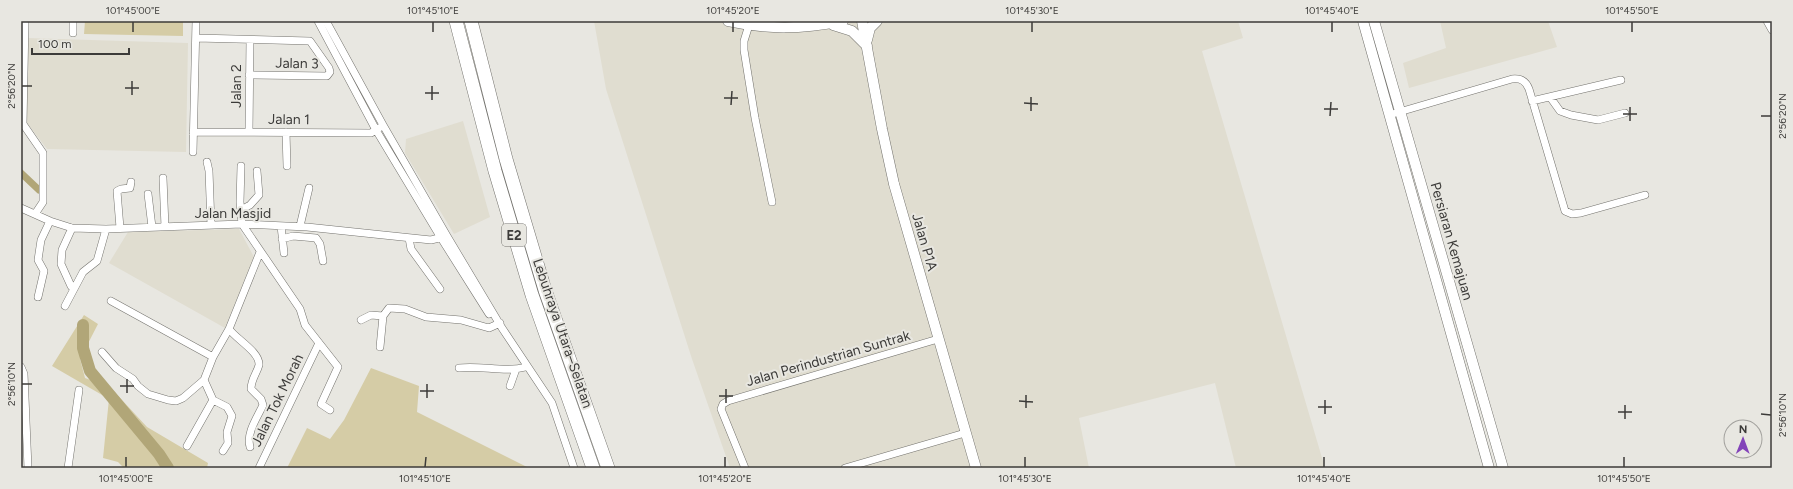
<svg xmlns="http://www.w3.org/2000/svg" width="1793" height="489" font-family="Figtree,sans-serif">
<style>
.built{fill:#e0ddd0}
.green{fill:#d5cca6}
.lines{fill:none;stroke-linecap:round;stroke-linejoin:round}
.canal{stroke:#b1a678;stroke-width:7}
.river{stroke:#b1a678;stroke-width:12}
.minor-casing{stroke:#74736e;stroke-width:8}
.secondary-casing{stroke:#74736e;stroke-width:11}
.motorway-casing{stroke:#74736e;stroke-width:14}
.minor{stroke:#fff;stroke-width:7}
.secondary{stroke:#fff;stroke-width:10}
.motorway{stroke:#fff;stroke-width:13}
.ticks{fill:none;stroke:#3c3b39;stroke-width:1.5}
.labels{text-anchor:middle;stroke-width:4;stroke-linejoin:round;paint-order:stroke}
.shield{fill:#e8e7e1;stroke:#706f6b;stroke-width:1}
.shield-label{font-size:13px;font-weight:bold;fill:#3c3b39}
.street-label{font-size:14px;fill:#3c3b39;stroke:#e8e7e1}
.neatline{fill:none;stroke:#3c3b39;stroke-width:1.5}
.ticks-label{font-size:10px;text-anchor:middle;fill:#3c3b39}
</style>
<rect width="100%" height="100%" fill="#e8e7e1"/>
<path class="built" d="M594,21H1238L1243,38L1202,51L1325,468H1236L1215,383L1079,418L1089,468H730L692,359L606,89Z
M1440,21H1548L1557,47L1409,88L1403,63L1446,48Z
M27,38L188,43L186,152L47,149L27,123Z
M463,121L490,217L454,234L405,153L406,139Z
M239,229L254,257L225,328L109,263L128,232Z"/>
<path class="green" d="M85,21H183V36L84,34Z
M84,315L98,324L80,359L85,378L110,387L147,427L208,463L207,468H124L118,462L103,458L109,399L52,366Z
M371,368L419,386L417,412L529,468H287L307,428L330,439L344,420Z"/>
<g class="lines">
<path class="canal" d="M21,173L39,190"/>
<path class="river" d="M83,325V348L90,371L159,454L168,468"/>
<defs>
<path id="minor" d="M25,21L23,124L43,153V202L35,214
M318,21L376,130L441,238L489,314
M326,21L383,125L447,236L502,328L552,403L574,468
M1767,21L1772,30
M749,25L744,41V50L755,118L772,202
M73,33V21
M196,38L310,41L329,68L330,72L327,76L249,75
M1550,97L1560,111L1571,115L1598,120L1625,113
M1532,101L1621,80
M1389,115L1512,79C1521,78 1526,81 1529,89L1565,211L1572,214L1581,213L1645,195
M193,132L371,133L379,128
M249,132L250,40
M286,132L287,166
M193,152L196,21
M207,162L209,171L211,225
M241,166L240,202L242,224L300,309L305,325L338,367L321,404L330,410
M163,178L165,227
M148,194L152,227
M21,208L50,221L72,228L106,229L242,224L307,227L431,240L447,236
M241,210L250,205L259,195L257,171
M281,226L284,253
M300,226L309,188
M120,228L117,191L121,189L130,188L131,182
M409,238L411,249L440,289
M282,239L293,236L316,238L320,244L323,261
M71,286L61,264L62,250L72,228
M38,297L44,271L38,260L41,240L50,221
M111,301L213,357
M65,306L83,272L97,261L106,229
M361,320L371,315L383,316
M229,329C236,339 260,352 259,365C257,373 251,379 251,389L261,399L263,405C257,418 246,433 250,447
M380,347L383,316L389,308L405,309L426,317L461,320L489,328L500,323
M102,352L116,368L133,379L138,386L148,394L168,400L176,401L183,398L204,380L213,357L229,329L260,252
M21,367L24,374L28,468
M459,368C481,365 505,373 526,367
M204,380L213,400L227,407L232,416L227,432L228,443L223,451
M510,386L516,369
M187,446L213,400
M68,468L79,390
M259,468L319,343
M745,468L721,409L723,404L728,401L938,339
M845,468L965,433"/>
<path id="secondary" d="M728,21C771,30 800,29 843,21
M862,21L882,129L894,184L976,468
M1363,21L1489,468
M1374,21L1503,468
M833,25L852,31L867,46
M867,40L870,28L877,21"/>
<path id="motorway" d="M456,21L495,171L532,295L593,468
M471,21L506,159L545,290L608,468"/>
</defs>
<use href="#minor" class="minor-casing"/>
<use href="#secondary" class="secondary-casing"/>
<use href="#motorway" class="motorway-casing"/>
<use href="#minor" class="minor"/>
<use href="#secondary" class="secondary"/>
<use href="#motorway" class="motorway"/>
</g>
<path class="ticks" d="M133,32V22M433,32V22M733,32V22M1032,32V22M1332,32V22M1632,32V22M22,86H32M125,88H139M425,93H439M132,95V81M724,98H738M432,100V86M1024,103L1038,104M731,105L732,91M1324,109H1338M1031,111V97M1623,114H1637M1330,116L1331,102M1761,116H1771M1630,121V107M22,384H32M120,386H134M420,391H434M127,393V379M719,396H733M427,398V384M1019,401L1033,402M726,403V389M1318,407H1332M1026,408V395M1618,412H1632M1325,414V400M1761,414L1771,415M1625,419V405M126,467V457M425,467L426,457M725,467V457M1025,467V457M1324,467V457M1624,467V457"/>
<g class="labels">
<rect class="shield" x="502" y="224" width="24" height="22" rx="3"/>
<g class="shield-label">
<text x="514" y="240">E2</text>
</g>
<g class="street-label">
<text transform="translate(297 63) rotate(1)" y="5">Jalan 3</text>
<text transform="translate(236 86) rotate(-90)" y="5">Jalan 2</text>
<text transform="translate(289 119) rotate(1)" y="5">Jalan 1</text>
<text x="233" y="218">Jalan Masjid</text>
<text transform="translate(1452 241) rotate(74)" y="5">Persiaran Kemajuan</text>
<text transform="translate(925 242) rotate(74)" y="5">Jalan P1A</text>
<text transform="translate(563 333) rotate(71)" y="5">Lebuhraya Utara–Selatan</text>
<text transform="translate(828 358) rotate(-16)" y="5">Jalan Perindustrian Suntrak</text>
<text transform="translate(277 400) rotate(-64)" y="5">Jalan Tok Morah</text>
</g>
</g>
<rect width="1793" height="489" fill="none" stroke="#e8e7e1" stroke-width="44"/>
<g transform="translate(1743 439) rotate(1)"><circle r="19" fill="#e8e7e1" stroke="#a3a29e"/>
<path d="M0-3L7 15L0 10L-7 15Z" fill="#8344b9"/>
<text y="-6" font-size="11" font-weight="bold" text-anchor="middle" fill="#3c3b39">N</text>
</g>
<path d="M32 48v6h97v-6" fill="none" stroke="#3c3b39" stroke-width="2"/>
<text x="38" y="48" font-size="12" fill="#3c3b39" stroke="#e8e7e1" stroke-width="3" paint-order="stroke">100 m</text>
<rect x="22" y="22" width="1749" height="445" class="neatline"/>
<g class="ticks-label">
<text x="133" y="14">101°45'00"E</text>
<text x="433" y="14">101°45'10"E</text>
<text x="733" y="14">101°45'20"E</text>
<text x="1032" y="14">101°45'30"E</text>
<text x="1332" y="14">101°45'40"E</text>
<text x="1632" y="14">101°45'50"E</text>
<text transform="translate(11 86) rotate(-90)" y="4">2°56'20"N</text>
<text transform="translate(1782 116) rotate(-90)" y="4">2°56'20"N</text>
<text transform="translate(11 384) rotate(-90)" y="4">2°56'10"N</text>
<text transform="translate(1782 415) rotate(-90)" y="4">2°56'10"N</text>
<text x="126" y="482">101°45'00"E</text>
<text x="425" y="482">101°45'10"E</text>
<text x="725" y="482">101°45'20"E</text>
<text x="1025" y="482">101°45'30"E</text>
<text x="1324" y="482">101°45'40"E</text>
<text x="1624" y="482">101°45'50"E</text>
</g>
</svg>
